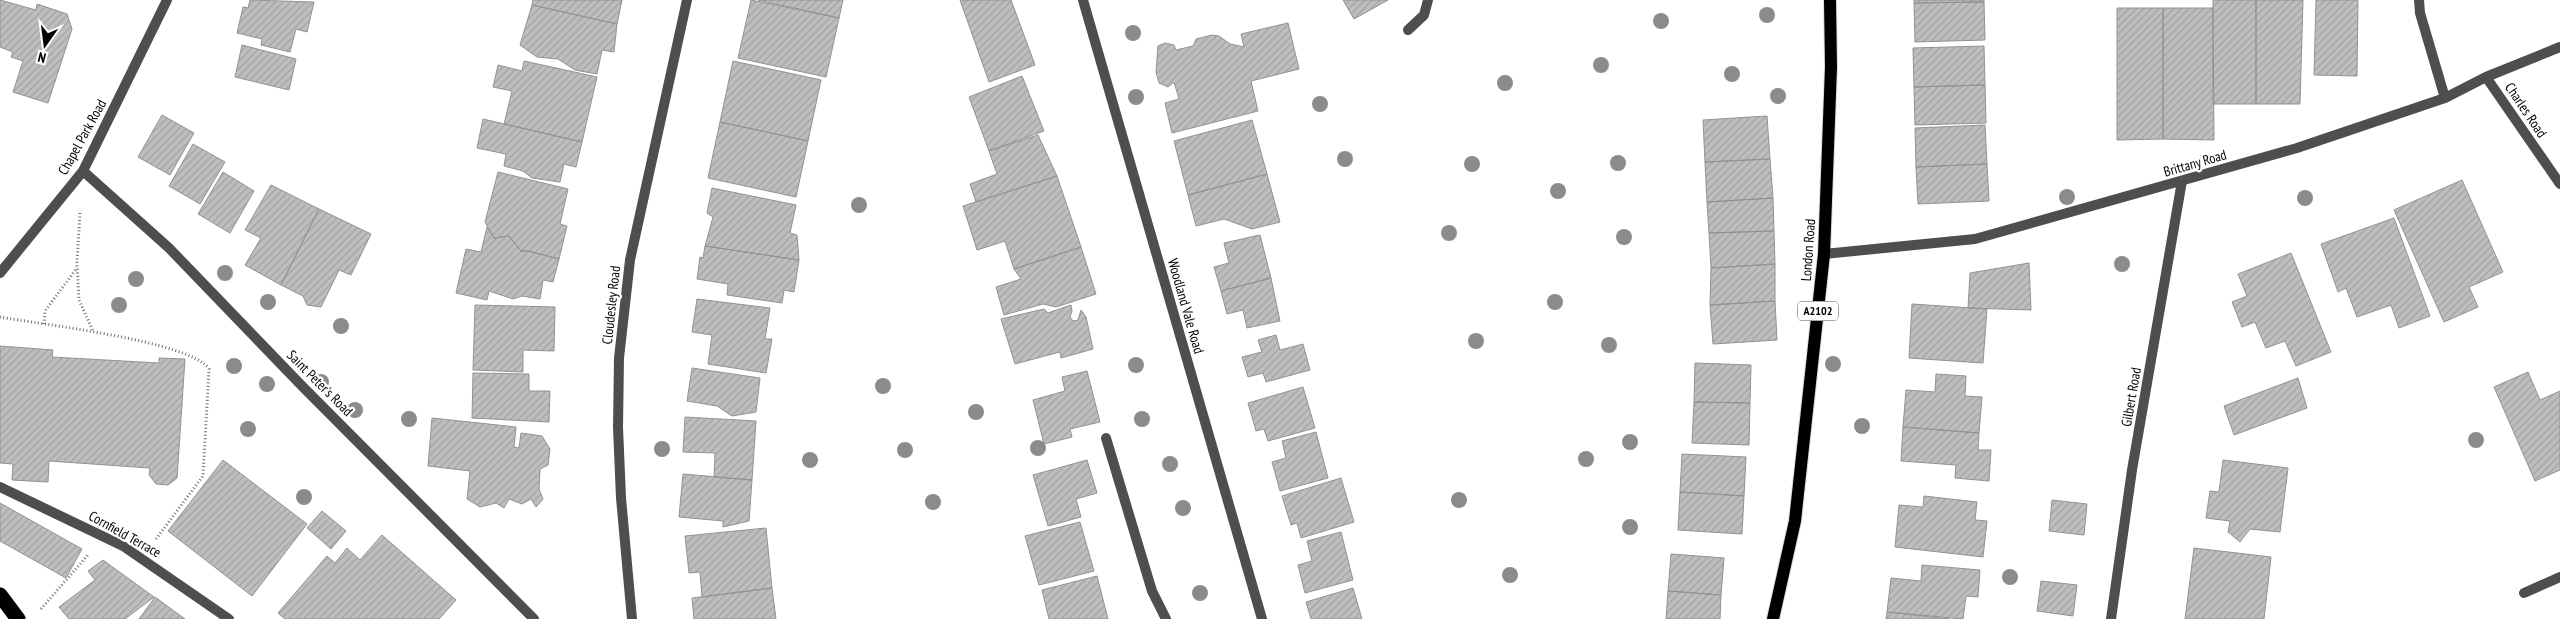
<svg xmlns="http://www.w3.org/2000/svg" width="2560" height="619" font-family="'PT Sans Narrow',sans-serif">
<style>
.building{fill:url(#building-hatch);stroke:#929292}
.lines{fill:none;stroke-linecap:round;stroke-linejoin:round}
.primary-casing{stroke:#dbdbdb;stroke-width:14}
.highway-casing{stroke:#dbdbdb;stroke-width:16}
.path{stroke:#707070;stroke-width:3;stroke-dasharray:1 2.5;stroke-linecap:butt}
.lane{stroke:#4e4e4e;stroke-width:10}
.street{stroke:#4e4e4e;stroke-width:10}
.primary{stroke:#000;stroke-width:12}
.highway{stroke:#000;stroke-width:15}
.tree{fill:#8b8b8b}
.labels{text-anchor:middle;stroke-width:4.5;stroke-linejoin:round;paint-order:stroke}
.shield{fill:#fff;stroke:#4c4c4c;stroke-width:1}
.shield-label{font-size:12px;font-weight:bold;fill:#000}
.street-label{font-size:14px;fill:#000;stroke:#fff}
</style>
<defs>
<pattern id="building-hatch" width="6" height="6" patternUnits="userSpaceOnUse" patternTransform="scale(1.25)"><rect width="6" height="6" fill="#bebebe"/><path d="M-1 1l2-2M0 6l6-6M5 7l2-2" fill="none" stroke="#a2a2a2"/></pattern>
</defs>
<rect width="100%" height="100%" fill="#fff"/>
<path class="building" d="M0,0L36,10L37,4L67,14L72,29L48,103L13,92L23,61L11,57L13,52L0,47Z
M250,0L314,2L307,32L296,29L290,52L261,45L262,39L237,33L243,7L248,8Z
M533,0H622L617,24L532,5Z
M751,0L839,18L826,77L738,58Z
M758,0H843L839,18Z
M960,0H1011L1035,65L989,82Z
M1343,0H1388L1354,19Z
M1914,0H1984V2L1914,3Z
M2213,0H2256V104H2213Z
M2256,0H2303L2300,104H2256Z
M2316,0H2358L2357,76L2314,75Z
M1984,2L1985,40L1915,42L1914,3Z
M532,5L617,24L614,52L602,50L597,74L575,70L558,59L537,57L520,45Z
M2117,8H2163V139L2117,140Z
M2163,8H2213L2214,140L2163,139Z
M1288,23L1299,69L1251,81L1258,111L1172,133L1165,103L1179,99L1174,82L1168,87L1159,83L1156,72L1158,46L1165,43L1174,45L1176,50L1193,46L1196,39L1212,35L1219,36L1230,44L1244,47L1241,34Z
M242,45L296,59L289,90L235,77Z
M1984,46L1985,85L1914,87L1913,48Z
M524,61L597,77L582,142L504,124L512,91L493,87L498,65L522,71Z
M733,61L821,80L808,141L720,122Z
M1022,76L1044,131L989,151L969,97Z
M1985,85L1986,123L1915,125L1914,87Z
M162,115L194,133L170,175L138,157Z
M1767,116L1770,159L1705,162L1703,120Z
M483,119L582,142L576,167L564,164L560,182L532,178L523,171L504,166L506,154L477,148Z
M1252,120L1267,174L1188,195L1174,141Z
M720,122L808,141L796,197L708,178Z
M1985,125L1987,164L1916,167L1915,128Z
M1038,135L1057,176L976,202L970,184L997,174L989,151Z
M193,144L225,162L200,204L169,186Z
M1770,159L1773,198L1707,202L1705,162Z
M1987,164L1989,201L1918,204L1916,167Z
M223,172L254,191L230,233L198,214Z
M498,172L568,189L560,224L567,226L559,259L528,251H521L509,236L494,238L485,222Z
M1267,174L1280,222L1252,229L1224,219L1196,226L1188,195Z
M1057,176L1081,247L1014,269L1005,241L977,250L963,206Z
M2462,180L2503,272L2469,287L2478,307L2444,322L2394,210Z
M271,185L319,209L281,285L245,265L261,238L245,230Z
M712,188L796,205L790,233L797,235L799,260L705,246L713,217L707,213Z
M1773,198L1774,231L1709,233L1707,202Z
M319,209L371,234L351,275L339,270L321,307L307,305L303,296L281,285Z
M2394,218L2430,316L2399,328L2391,305L2357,317L2346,288L2338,292L2321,244Z
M487,227L494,238L509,236L521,251H528L559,259L553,282L543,280L540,299L522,296L513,299L489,291L487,300L456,293L466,249L481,252Z
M1774,231L1775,264L1711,268L1709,233Z
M1260,235L1271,278L1221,291L1214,267L1229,263L1224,243Z
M705,246L799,260L794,292L784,290L782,303L727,295L728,284L697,279L700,257L703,258Z
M1081,247L1096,294L1056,307L1043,304L1004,315L996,287L1021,279L1014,269Z
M2291,253L2331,352L2296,366L2285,341L2266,348L2255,322L2242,327L2232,302L2247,296L2238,274Z
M2029,263L2031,310L1968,308L1970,273Z
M1775,264V301L1710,305L1711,268Z
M1271,278L1280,321L1247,328L1243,310L1227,314L1221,291Z
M697,299L770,308L765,339H772L766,373L708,364L712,335L692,332Z
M1775,301L1777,340L1713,344L1710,305Z
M1912,304L1987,309L1983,363L1909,358Z
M475,305L555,307L554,351L523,350V372L473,370Z
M1071,305L1072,311L1070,317L1073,321L1078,320L1081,310L1086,317L1093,349L1061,358L1060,352L1015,364L1001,319L1044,309L1048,313Z
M1276,335L1280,350L1303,344L1310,370L1266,382L1263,373L1248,377L1242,357L1262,352L1258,340Z
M0,346L53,350L52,357L159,363V358L185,359L177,478L168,485L156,484L149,475L150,468L49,461L48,482L12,480L13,464L0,463Z
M1695,363L1751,365L1750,403L1694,402Z
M692,368L760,378L756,412L732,416L717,406L687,401Z
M1087,371L1100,422L1070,429L1072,437L1044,444L1033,400L1065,391L1062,377Z
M2528,372L2540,400L2560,391V470L2535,481L2494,387Z
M473,373L529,374V391H550L549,422L472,418Z
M1936,374L1966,376L1965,396L1982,397L1979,433L1903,427L1906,390L1935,392Z
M2298,378L2307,408L2234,435L2224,406Z
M1303,387L1315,428L1268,441L1264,429L1256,431L1248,403Z
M1694,402L1750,403L1749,445L1692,443Z
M685,417L756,421L752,480L714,477L715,453L683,452Z
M432,418L516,427L514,447L519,448L521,433L542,436L550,449L548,465L540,469L539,489L543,499L536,507L531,499L522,504L509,499L504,508L496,503L480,507L467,499L470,471L428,466Z
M1903,427L1979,433L1978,450H1991L1989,481L1955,478L1956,465L1901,461Z
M1316,432L1328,478L1280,491L1272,462L1286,458L1282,441Z
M1682,454L1746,457L1744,496L1680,492Z
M223,460L307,524L252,596L168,531Z
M1087,460L1097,493L1076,499L1081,517L1048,526L1033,475Z
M2223,460L2288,468L2280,532L2250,529L2240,542L2228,532L2230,521L2206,518L2210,491L2219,492Z
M683,474L752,480L749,521L723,527V521L679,517Z
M1341,478L1354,522L1301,538L1297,523L1291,525L1282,496Z
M1680,492L1744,496L1742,534L1678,530Z
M1924,496L1977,502L1975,520L1987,521L1983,557L1895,547L1899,505L1923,507Z
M2052,500L2087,504L2084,535L2049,531Z
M0,503L82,549L66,578L0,541Z
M322,511L346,531L331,549L307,528Z
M1080,522L1094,571L1039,585L1025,536Z
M766,528L772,588L702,597L700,572L689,573L685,536Z
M1341,532L1353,580L1305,593L1298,565L1312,561L1307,541Z
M382,535L456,600L439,619H285L278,613L327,556L335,563L347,548L360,560Z
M2194,548L2271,557L2264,619H2185Z
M1671,554L1724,558L1721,595L1668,591Z
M103,560L154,597L125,619H69L59,607L95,580L88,571Z
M1922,565L1980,570L1978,597L1966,596L1963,619L1887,612L1891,578L1921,581Z
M1097,576L1108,619H1049L1042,590Z
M2041,581L2077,585L2073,616L2037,611Z
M772,588L776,619H694L692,598Z
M1353,588L1362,619H1311L1306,602Z
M1668,591L1721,595L1720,619H1666Z
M155,597L185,619H139Z
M1887,612L1950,619H1886Z"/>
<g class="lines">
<defs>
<path id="primary" d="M1773,619L1795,521L1824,254L1831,67L1830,0"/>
<path id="highway" d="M0,595L18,619"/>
</defs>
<use href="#primary" class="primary-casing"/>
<use href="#highway" class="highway-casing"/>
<path class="path" d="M80,213L77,262L79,300L93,331
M0,317C38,324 191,341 209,369L203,476L156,539
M44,324L45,311L77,268
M41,609L88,555"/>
<path class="lane" d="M1106,438L1152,591L1166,619
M2524,593L2560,577"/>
<path class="street" d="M1083,0L1262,619
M2419,0L2420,13L2445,98
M1408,30L1424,15L1428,0
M2486,77L2560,184
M83,171L169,248L302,386L534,619
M1824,254L1975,239L2297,148L2445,98L2486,77L2560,47
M0,273L83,171L167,0
M0,487L123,546L229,619
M632,619L621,498L618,427L619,358L630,260L687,0
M2111,619L2132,470L2182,181"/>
<use href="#primary" class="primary"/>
<use href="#highway" class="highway"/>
</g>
<g class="tree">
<circle cx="1767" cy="15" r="8"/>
<circle cx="1661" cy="21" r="8"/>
<circle cx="1133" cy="33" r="8"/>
<circle cx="1601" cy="65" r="8"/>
<circle cx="1732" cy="74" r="8"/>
<circle cx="1505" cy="83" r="8"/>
<circle cx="1778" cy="96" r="8"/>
<circle cx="1136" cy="97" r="8"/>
<circle cx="1320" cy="104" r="8"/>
<circle cx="1345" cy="159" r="8"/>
<circle cx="1618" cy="163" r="8"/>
<circle cx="1472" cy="164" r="8"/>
<circle cx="1558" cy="191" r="8"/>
<circle cx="2067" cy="197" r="8"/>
<circle cx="2305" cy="198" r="8"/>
<circle cx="859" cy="205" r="8"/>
<circle cx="1449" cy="233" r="8"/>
<circle cx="1624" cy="237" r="8"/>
<circle cx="2122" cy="264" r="8"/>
<circle cx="225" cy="273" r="8"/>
<circle cx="136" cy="279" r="8"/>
<circle cx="268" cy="302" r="8"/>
<circle cx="1555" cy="302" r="8"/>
<circle cx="119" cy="305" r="8"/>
<circle cx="341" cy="326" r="8"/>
<circle cx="1476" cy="341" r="8"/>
<circle cx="1609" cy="345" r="8"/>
<circle cx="1833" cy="364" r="8"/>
<circle cx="1136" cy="365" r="8"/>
<circle cx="234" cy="366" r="8"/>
<circle cx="321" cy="382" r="8"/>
<circle cx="267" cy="384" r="8"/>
<circle cx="883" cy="386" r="8"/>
<circle cx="355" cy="410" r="8"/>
<circle cx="976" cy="412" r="8"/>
<circle cx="409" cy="419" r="8"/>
<circle cx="1142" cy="419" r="8"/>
<circle cx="1862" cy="426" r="8"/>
<circle cx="248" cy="429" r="8"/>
<circle cx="2476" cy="440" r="8"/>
<circle cx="1630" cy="442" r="8"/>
<circle cx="1038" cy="448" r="8"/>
<circle cx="662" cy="449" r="8"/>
<circle cx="905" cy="450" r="8"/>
<circle cx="1586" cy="459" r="8"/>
<circle cx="810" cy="460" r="8"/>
<circle cx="1170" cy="464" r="8"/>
<circle cx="304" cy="497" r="8"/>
<circle cx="1459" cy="500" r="8"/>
<circle cx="933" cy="502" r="8"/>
<circle cx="1183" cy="508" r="8"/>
<circle cx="1630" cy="527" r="8"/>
<circle cx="1510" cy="575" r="8"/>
<circle cx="2010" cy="577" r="8"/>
<circle cx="1200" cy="593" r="8"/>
</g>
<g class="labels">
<rect class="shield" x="1798" y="301.5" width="40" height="19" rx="4"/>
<g class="shield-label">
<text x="1818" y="315">A2102</text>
</g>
<g class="street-label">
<text transform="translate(2526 110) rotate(56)" y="5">Charles Road</text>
<text transform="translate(82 137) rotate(-61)" y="5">Chapel Park Road</text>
<text transform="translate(2195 163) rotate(-16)" y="5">Brittany Road</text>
<text transform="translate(1808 250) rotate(-86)" y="5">London Road</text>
<text transform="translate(611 305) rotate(-84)" y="5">Cloudesley Road</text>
<text transform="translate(1186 306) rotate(74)" y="5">Woodland Vale Road</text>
<text transform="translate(320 383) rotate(45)" y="5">Saint Peter's Road</text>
<text transform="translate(2131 397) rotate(-80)" y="5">Gilbert Road</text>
<text transform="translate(125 534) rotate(29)" y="5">Cornfield Terrace</text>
</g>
</g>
<g transform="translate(45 45) rotate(194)" stroke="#ffffff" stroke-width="4" paint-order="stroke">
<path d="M0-4L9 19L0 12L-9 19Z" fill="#000000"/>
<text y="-8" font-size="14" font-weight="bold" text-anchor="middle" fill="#000000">N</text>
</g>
</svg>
